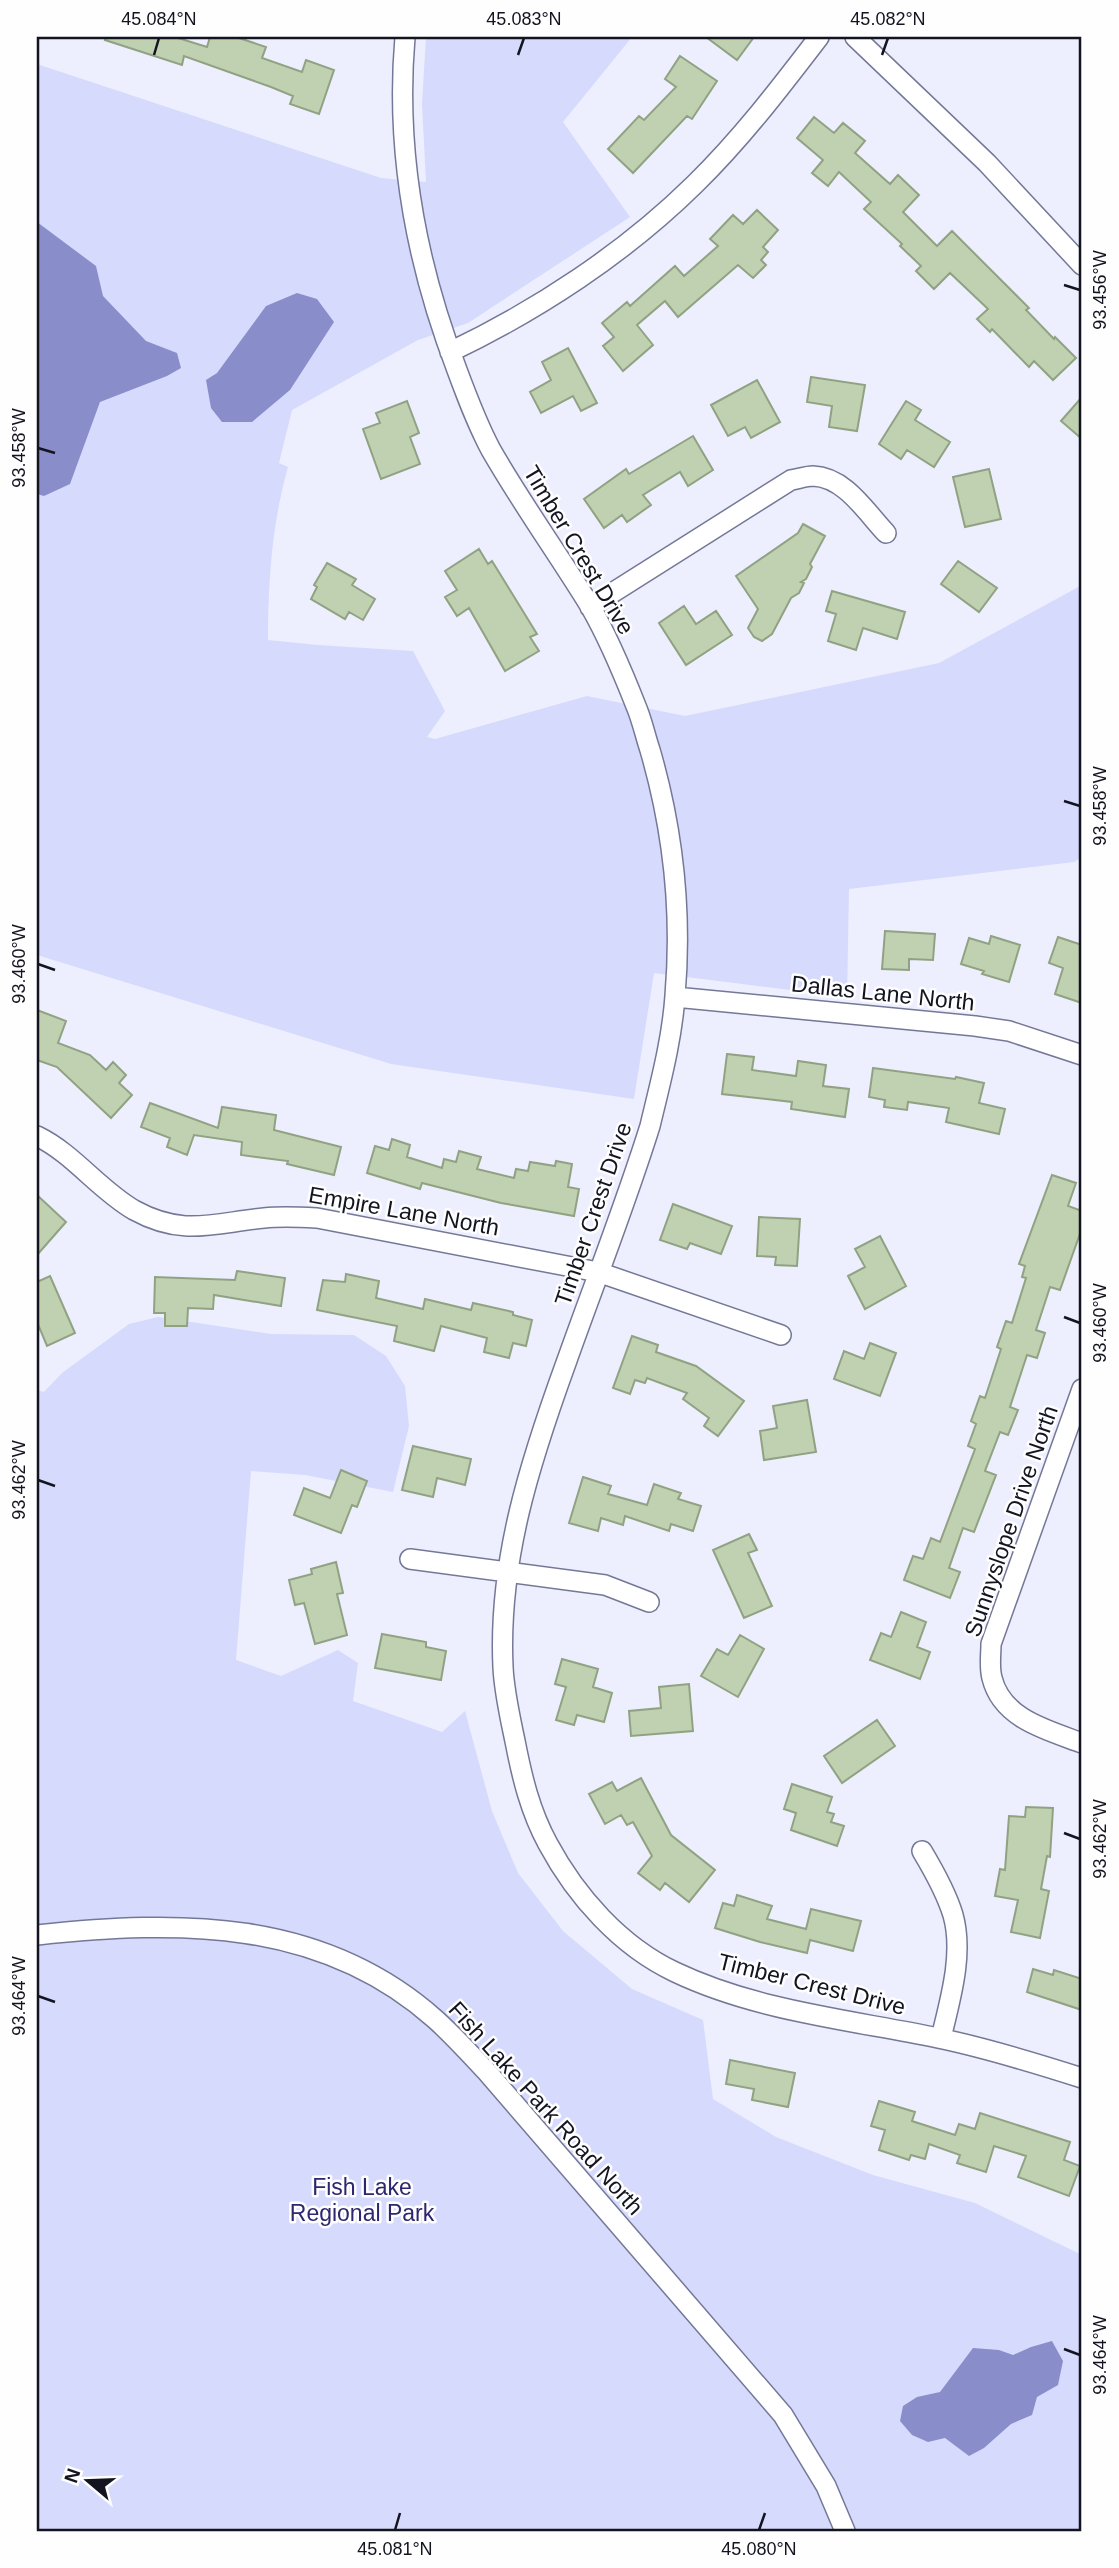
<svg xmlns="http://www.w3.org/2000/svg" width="1119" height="2568" font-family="Arial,sans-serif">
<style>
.green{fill:#d6dafd}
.water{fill:#898eca}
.building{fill:#bfd1b0;stroke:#91a283;stroke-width:2}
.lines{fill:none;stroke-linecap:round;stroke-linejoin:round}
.street-casing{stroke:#747897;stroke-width:22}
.street{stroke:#fff;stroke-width:19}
.ticks{fill:none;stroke:#131420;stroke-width:2.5}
.labels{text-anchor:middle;stroke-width:5;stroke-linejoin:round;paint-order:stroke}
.street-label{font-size:23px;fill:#131420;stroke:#fefefe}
.park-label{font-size:23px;fill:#2c276f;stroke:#fefefe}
.neatline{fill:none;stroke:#131420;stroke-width:2.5}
.ticks-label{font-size:18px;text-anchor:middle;fill:#131420}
</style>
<rect width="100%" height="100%" fill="#edeffe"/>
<path class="green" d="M426,37H632L563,122L630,217L468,323L418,340L292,410L279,463L288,467C272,523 268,581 268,640L318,645L413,651L445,711L427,737L435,739L587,696L685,716L939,663L1082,585V857L1074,862L849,889L847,997L654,973L634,1099L391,1064L37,955V64L381,178L426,182L422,104Z
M158,1317L271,1334L354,1335L386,1356L405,1386L409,1426L393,1492L305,1475L251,1471L236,1660L281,1676L338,1650L358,1663L353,1701L442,1732L465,1711L492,1811L518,1873L563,1931L632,1989L703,2020L713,2099L776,2137L873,2175L975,2203L1082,2255V2531H37V1390L44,1392L62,1373L129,1324Z"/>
<path class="water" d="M37,222L96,266L103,296L146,341L177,353L181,368L167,376L100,402L70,484L44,496L37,494Z
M297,293L317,299L334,322L290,390L252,422H222L211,408L206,380L217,373L266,306Z
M1052,2341L1063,2361L1058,2385L1037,2397L1032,2415L1011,2424L984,2448L969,2456L945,2438L928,2442L912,2435L900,2421L903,2406L917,2397L940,2392L973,2348L999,2350L1013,2355L1031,2347Z"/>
<path class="building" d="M106,37H175L207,47L210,37H236L266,47L262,58L302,72L306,60L334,70L319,114L290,104L293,96L271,87L184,56L182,65L105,40Z
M706,37H754L737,60Z
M680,56L717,81L692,119L687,116L633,173L608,149L639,116L644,120L676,87L665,79Z
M814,117L834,133L843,123L865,141L855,153L890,184L898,175L919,195L903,212L937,246L952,231L1029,308L1026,310L1054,339L1055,337L1076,358L1053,380L1034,361L1029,367L992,329L990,332L977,319L988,309L950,273L934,289L916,271L921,266L900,246L902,244L864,209L871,202L839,172L828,186L812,173L823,160L797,138Z
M757,210L778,230L763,247L768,252L761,260L766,265L753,278L738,265L678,317L665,301L637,325L653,345L623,371L603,346L614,337L602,323L627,302L630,306L675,266L684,276L718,246L710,239L733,215L743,224Z
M568,348L597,403L581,411L573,396L541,413L530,392L551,380L542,362Z
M811,377L865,385L857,431L829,427L832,406L807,402Z
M757,380L780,422L751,438L745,427L728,436L711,405Z
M1082,397V439L1061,421Z
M407,401L419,433L410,437L420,464L381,479L363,429L380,423L376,413Z
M906,401L921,410L915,420L950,442L934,467L907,450L901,459L879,444Z
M693,436L713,470L688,486L680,472L643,495L651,505L627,522L622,515L604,528L584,499L626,469L629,474Z
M989,469L1001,519L965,527L953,477Z
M803,524L825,536L810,564L812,567L806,579L801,582L804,583L799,593L791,598L772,634L762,641L754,637L748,628L758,609L736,576L798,533Z
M479,549L488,564L492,561L537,634L530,637L539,651L505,671L469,608L457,616L445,597L457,590L445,571Z
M958,561L997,588L979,612L941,584Z
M327,563L356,579L352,585L375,599L363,620L349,612L345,619L311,599L317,587L314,585Z
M832,591L905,612L897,639L863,628L856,650L828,641L836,614L826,611Z
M684,606L696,624L716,611L732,635L686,665L659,623Z
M885,931L935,934L933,960L909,959V970L882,969Z
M991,936L1020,945L1009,982L982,974L984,971L961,964L969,938L989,944Z
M1058,937L1082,945V1003L1055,994L1063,968L1049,963Z
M37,1010L66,1021L58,1043L90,1055L106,1070L113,1062L126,1075L119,1083L132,1095L111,1118L57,1067L37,1060Z
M727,1054L754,1057L752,1070L796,1076L798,1061L826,1065L823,1086L849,1089L845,1117L791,1109L792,1102L722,1094Z
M873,1068L955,1079L956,1077L984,1083L979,1103L1005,1109L999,1134L946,1122L949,1108L908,1102L907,1110L884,1107L885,1100L869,1097Z
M150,1103L218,1128L222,1107L276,1115L274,1130L341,1147L334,1175L287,1164L288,1161L241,1155L242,1142L194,1135L187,1155L167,1147L170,1138L141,1127Z
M392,1139L410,1145L407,1157L442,1168L444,1159L456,1162L459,1151L481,1157L477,1169L514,1178L516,1169L528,1171L530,1162L555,1166L556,1161L572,1164L568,1187L579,1189L574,1216L501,1203L422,1183L420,1189L367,1173L375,1146L389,1150Z
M1052,1175L1076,1183L1068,1206L1082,1211V1228L1060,1290L1050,1287L1036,1330L1045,1333L1037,1358L1027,1355L1010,1407L1018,1410L1008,1435L1000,1432L985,1471L996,1475L974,1532L963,1528L949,1568L960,1572L950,1598L904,1580L913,1556L923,1559L931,1538L940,1542L975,1449L968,1446L976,1424L971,1421L980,1396L985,1398L1001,1349L997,1347L1006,1321L1012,1323L1026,1278L1022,1277L1025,1266L1019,1264Z
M37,1195L66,1222L37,1255Z
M673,1204L732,1226L721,1254L690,1243L687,1249L660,1240Z
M759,1217L800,1219L797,1266L775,1265L776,1257L757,1256Z
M880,1236L906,1286L865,1309L848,1276L865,1267L855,1249Z
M237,1271L285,1278L281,1306L214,1295L213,1309L188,1308L187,1326H165V1313H154L155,1277L235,1280Z
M346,1274L379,1281L376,1298L423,1309L425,1299L471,1310L473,1303L513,1312V1315L532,1320L526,1346L513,1343L509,1358L484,1352L487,1338L441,1326L434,1351L394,1341L397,1326L317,1310L323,1280L345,1282Z
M50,1276L75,1333L47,1346L37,1322V1282Z
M632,1336L658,1345L656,1352L696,1366L744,1401L718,1436L704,1426L709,1418L683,1399L687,1393L647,1378L645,1383L635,1380L630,1394L613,1388Z
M870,1343L896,1353L880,1396L834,1379L844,1351L864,1359Z
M807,1400L816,1452L764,1460L760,1431L777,1428L773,1406Z
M413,1446L471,1459L465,1485L437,1478L433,1497L402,1490Z
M341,1470L367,1481L357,1507L352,1505L341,1533L294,1515L304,1488L330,1498Z
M583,1477L611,1486L608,1494L647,1505L654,1484L681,1493L678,1499L701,1506L693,1531L671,1524L669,1531L625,1516L623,1525L601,1518L598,1531L569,1523Z
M749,1534L757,1550L748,1553L772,1606L744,1618L713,1550Z
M336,1562L343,1593L337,1594L347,1635L315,1644L304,1603L295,1605L289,1580L312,1574L311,1569Z
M901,1612L926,1622L917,1647L930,1652L920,1679L870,1660L881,1633L891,1637Z
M382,1634L426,1642V1647L446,1651L441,1680L375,1668Z
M740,1635L764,1649L738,1697L701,1676L717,1649L728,1655Z
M562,1659L598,1669L593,1687L612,1693L604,1722L577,1715L574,1725L556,1720L566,1687L555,1684Z
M689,1684L693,1731L631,1736L629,1711L661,1708L659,1687Z
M877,1720L895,1746L842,1783L824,1756Z
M641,1778L671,1835L715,1870L689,1902L665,1883L660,1890L638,1873L652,1856L633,1822L627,1825L621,1815L605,1824L589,1794L612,1782L617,1791Z
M792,1784L832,1797L827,1812L834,1814L831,1822L844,1826L837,1846L791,1830L796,1813L784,1809Z
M1026,1807L1053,1808L1050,1857L1047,1856L1041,1889L1049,1891L1040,1938L1011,1932L1018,1900L995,1896L1000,1869L1005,1870L1009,1816L1025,1817Z
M737,1895L772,1906L767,1919L806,1929L811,1909L861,1921L853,1951L810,1940L807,1953L760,1942L715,1928L723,1903L734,1906Z
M1033,1969L1053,1975L1054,1970L1082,1979V2010L1027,1992Z
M730,2060L795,2073L788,2107L752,2100L754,2089L726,2084Z
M879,2101L915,2112L912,2121L955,2135L959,2124L975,2129L980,2113L1070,2142L1064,2160L1080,2166L1069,2196L1018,2177L1026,2156L994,2146L986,2172L957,2163L960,2155L929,2144L925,2159L911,2155L909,2160L879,2150L885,2130L871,2126Z"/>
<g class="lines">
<defs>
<path id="street" d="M405,37C395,152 416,263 457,370C467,397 477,424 491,450C522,504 558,554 590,606C608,637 623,673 636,706C642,720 645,735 650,750C673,829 682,914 675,996C672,1040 660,1084 650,1126C625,1206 594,1284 566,1363C530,1462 498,1561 503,1667C504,1691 510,1717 515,1741C522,1777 530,1811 548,1844C576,1896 620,1946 675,1972C757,2011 851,2020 938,2038C987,2048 1035,2063 1082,2078
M855,37L987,163L1082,265
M450,352C538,310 625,253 695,184C741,139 780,88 819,37
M590,607L791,480C798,479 806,476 813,476C845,477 866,512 886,533
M675,997L975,1026L1009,1031L1082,1055
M37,1136C74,1154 98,1189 134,1210C183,1237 213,1223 264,1218C282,1216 299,1217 317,1218L598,1272L781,1335
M1082,1389L991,1644C991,1655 989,1667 992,1678C1002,1719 1047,1730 1082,1743
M410,1559L605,1585L649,1602
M922,1851C934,1871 946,1892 953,1915C964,1954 950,2000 941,2038
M37,1935C179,1920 321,1918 435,2019C453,2035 470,2054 487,2072L783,2415L826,2486L845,2531"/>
</defs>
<use href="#street" class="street-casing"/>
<use href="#street" class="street"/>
</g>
<path class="ticks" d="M154,55L159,38M518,55L524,38M882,55L888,38M1064,285L1080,290M38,448L55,453M1064,801L1080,806M38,964L55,970M1064,1317L1080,1323M38,1480L55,1486M1064,1833L1080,1839M38,1996L55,2002M1064,2349L1080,2355M395,2530L400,2513M759,2530L765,2513"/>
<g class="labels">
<g class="street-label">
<text transform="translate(579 550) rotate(59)" y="8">Timber Crest Drive</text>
<text transform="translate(883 993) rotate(6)" y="8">Dallas Lane North</text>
<text transform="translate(404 1211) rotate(10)" y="8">Empire Lane North</text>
<text transform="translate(593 1214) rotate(-71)" y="8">Timber Crest Drive</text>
<text transform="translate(1011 1521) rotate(-71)" y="8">Sunnyslope Drive North</text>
<text transform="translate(812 1984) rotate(14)" y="8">Timber Crest Drive</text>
<text transform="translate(546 2108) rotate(48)" y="8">Fish Lake Park Road North</text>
</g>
<g class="park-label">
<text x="362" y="2195">Fish Lake<tspan x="362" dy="26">Regional Park</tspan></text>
</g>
</g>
<rect width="1119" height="2568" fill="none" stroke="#fefefe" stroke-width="77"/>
<g transform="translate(88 2481) rotate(289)" stroke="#fefefe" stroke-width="5" paint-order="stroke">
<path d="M0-5L12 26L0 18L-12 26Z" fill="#131420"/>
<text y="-10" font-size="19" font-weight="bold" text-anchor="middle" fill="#131420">N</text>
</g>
<rect x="38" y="38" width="1042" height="2492" class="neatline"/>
<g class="ticks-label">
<text x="159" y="25">45.084°N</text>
<text x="524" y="25">45.083°N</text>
<text x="888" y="25">45.082°N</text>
<text transform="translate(1100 290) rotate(-90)" y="6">93.456°W</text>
<text transform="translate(19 448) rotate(-90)" y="6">93.458°W</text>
<text transform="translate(1100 806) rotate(-90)" y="6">93.458°W</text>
<text transform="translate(19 964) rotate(-90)" y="6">93.460°W</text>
<text transform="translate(1100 1323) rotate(-90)" y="6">93.460°W</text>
<text transform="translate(19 1480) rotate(-90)" y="6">93.462°W</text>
<text transform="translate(1100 1839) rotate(-90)" y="6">93.462°W</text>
<text transform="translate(19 1996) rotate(-90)" y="6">93.464°W</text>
<text transform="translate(1100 2355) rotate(-90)" y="6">93.464°W</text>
<text x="395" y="2555">45.081°N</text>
<text x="759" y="2555">45.080°N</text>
</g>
</svg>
